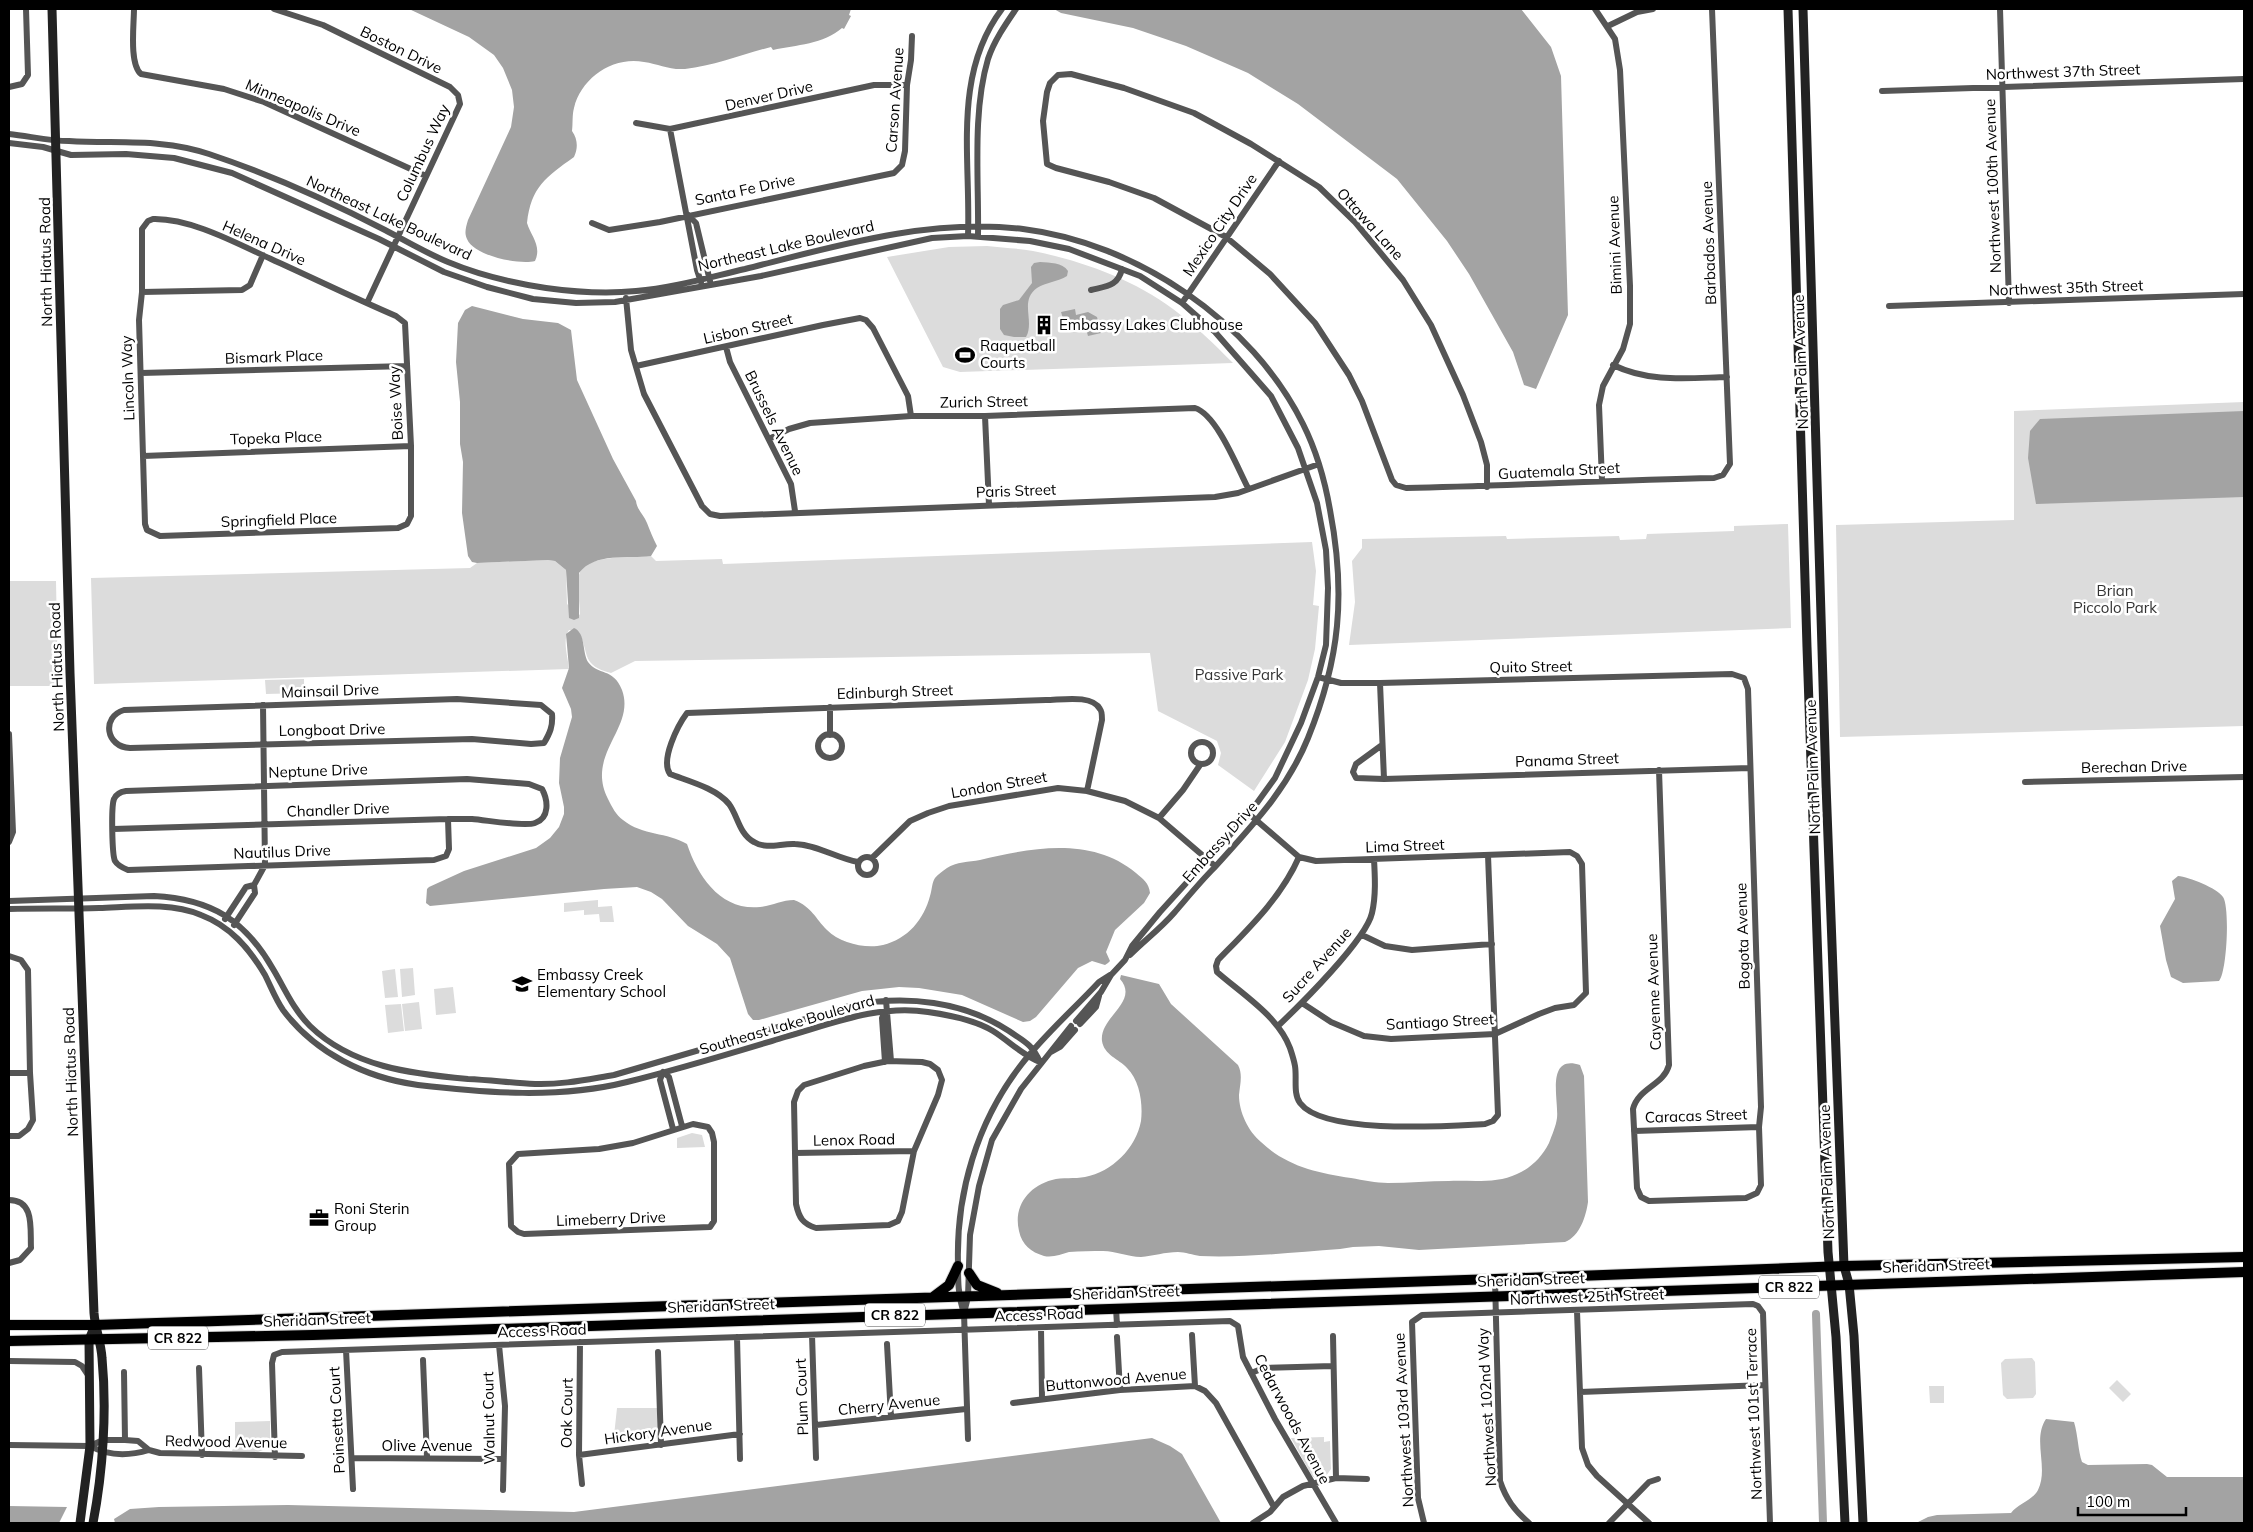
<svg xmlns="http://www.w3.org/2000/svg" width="2253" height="1532" font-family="Mulish,sans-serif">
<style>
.green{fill:#dcdcdc}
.water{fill:#a3a3a3}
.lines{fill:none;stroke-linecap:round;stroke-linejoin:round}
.canal{stroke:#a3a3a3;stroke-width:8}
.primary-casing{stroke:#dbdbdb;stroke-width:12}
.street{stroke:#555;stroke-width:6}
.secondary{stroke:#222;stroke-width:9}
.primary{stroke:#000;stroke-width:10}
.labels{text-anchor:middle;stroke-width:5;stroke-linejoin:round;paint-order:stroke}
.shield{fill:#fff;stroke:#4c4c4c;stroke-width:1}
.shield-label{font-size:14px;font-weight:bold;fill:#000}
.street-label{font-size:15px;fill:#000;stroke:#fff}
.poi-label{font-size:15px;fill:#000;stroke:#fff;text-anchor:start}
.park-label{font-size:15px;fill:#333;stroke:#fff}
</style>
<rect width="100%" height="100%" fill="#fff"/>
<path class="green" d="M987,246C1002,248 1018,248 1033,251C1082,261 1133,279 1173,309C1195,325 1214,344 1233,363L960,372L943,367L887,257L949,247Z
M2244,402V726L1840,737L1836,525L2014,520V411Z
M1788,524L1791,628L1349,645L1355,602L1352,561L1362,548V539L1506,536L1507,539L1619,536L1620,540L1646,539L1647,534L1734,531V526Z
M1312,542L1316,571L1313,605L1319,606L1315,649L1308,680L1285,742L1254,791L1218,765L1221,753L1217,741L1158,711L1150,653L635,661L611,673C581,665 590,655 579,632L569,630C562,640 568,657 569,669L94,684L91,578L470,568L477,563L548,560L555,561L566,570L567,604L580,615C580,605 576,580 580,572C588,554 634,558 651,556L656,561L722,559L723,564Z
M9,581H56L58,686H9Z
M304,679V693L266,694L265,680Z
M598,900V907L612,906L614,922H600L599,914L584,915V910L564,912V903Z
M413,968L415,995L402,997L400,969Z
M395,969L398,997L385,998L382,971Z
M453,987L456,1013L436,1015L434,989Z
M419,1002L422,1029L405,1031L402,1004Z
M401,1004L404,1031L388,1033L385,1005Z
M692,1133L702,1135L705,1147L677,1148V1138Z
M2032,1358L2035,1362L2036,1394L2033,1398L2007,1399L2003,1395L2001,1363L2005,1359Z
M2117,1380L2131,1394L2123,1402L2109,1388Z
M1929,1386H1944V1403H1930Z
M617,1408H657V1436L656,1439L613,1445Z
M270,1421V1439L268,1448L258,1452L232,1451L235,1444V1422Z
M1324,1437V1442L1330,1441L1331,1469L1326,1476L1316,1479L1312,1476L1291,1438Z"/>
<path class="water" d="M409,9H851L849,15L851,16L844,29L842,28C824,44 796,45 773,50L771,47C743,54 714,66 685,69C668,70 659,64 644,62C613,56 581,78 574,108C572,115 573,124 572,131C578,139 578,149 574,157C546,177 531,187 527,223C531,236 542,246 535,261C519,265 474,256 467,239C464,233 466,227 468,220L511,127L514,107L512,90L503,68L494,55L469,37Z
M1054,9H1521L1551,47L1561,76L1568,315L1536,389L1524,385L1513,352L1469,274L1447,241L1397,179L1298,104L1248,73L1186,46L1133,28L1061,13Z
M1040,262C1050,263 1062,262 1068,271L1067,276C1058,282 1046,282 1037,288C1019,301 1035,321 1026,337H1014L1004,335L1000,329V309L1003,305L1019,300L1032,283L1031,267L1034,263Z
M472,306L523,319L558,323L571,330L577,380L613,459L636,501C637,510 644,515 647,523C650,531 653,538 657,546L651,556C628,559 595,552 579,573V618L574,620L569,618L566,570L555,561L548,560L477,563L472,562L468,556L462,513L463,462L460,444V402L456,362L458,323L465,310Z
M1075,309L1076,315L1088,312L1097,317L1101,333L1088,336L1086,329L1074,333L1066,328L1061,312Z
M2244,411V497L2036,504L2028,458L2030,431L2040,419Z
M574,628C586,633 582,652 588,662C598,676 613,667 622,690C636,728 585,754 608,799C612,807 616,815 623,820C643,836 667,832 687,844C698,877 721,911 760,907C772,906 782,900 794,900C812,907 815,918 827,930C840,943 865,949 883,945C908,939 924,919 930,896C932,890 932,882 935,878C938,874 943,871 947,868C956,862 969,862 980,860C1031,848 1091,836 1136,873C1143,879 1149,883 1150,893L1144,903L1115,930L1106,952L1110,961L1108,963L1105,965L1092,961L1078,968L1036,1017L1030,1021L1023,1022L962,995L919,988L899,987L862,991L759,1020H753L748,1014L730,958L717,944L688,926L662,899L651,892L637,887L604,889L430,906L426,903L427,889L429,887L464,871L536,848L550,838L559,827L564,814V807L559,783L560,758L572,717L571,709L562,688L569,668L566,634Z
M2178,876C2189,877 2217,888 2223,897C2230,907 2227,972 2219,981L2183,983L2171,977L2166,960L2160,926L2175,899L2172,881Z
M1121,975L1159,984L1171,1004L1238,1065C1243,1074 1240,1085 1239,1095C1239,1112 1248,1131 1261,1142C1286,1166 1317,1173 1351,1178C1363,1180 1376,1183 1388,1183C1409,1183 1429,1181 1449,1181C1471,1180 1496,1184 1517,1174C1531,1168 1542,1157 1549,1143C1552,1135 1556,1126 1557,1118C1559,1101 1545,1054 1580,1065L1584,1076L1588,1202C1586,1216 1580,1236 1565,1242L1419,1250L1379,1246L1353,1247L1340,1249C1295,1252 1245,1258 1200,1256C1193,1255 1185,1252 1178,1252C1165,1252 1153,1256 1141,1257C1128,1257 1116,1251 1103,1251C1092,1251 1080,1251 1069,1252C1061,1254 1053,1258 1044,1256C1031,1252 1022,1245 1019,1231C1013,1206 1029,1186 1052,1180C1062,1177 1075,1179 1085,1177C1112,1172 1136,1148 1141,1121C1143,1104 1140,1081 1127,1068C1119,1059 1104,1055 1102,1041C1099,1017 1140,1002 1120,979Z
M2046,1419L2074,1422C2078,1435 2078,1451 2082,1462L2088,1465L2147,1464L2152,1465L2167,1477H2244V1523H1916L1928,1517L1937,1515L2011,1513C2018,1504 2033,1500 2038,1490C2049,1468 2032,1440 2046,1419Z
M1152,1438L1170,1446L1182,1454L1221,1523H115L114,1519L130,1509L159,1507L288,1505L574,1512Z
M9,1506L67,1507L59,1523H9Z"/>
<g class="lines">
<path class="canal" d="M1816,1314L1823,1523"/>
<defs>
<path id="primary" d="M969,1273L977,1285L997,1293
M933,1297L949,1285L958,1266
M9,1325H95L489,1312L1495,1279L1844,1266L2244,1257
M9,1341L313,1335L2244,1272"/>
</defs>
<use href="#primary" class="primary-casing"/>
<path class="street" d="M134,9C134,24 129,64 141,74L224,89L264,102L426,176
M274,9L323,25L450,87L458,95L460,104L367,303
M1595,9L1615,39L1620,70L1630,286V324L1623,349L1603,386L1599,405L1602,481
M2000,9L2009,303
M1608,26L1637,12L1653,9
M9,87L22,84L28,75L26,9
M1882,91L2244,79
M636,123L670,129L874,85H907
M670,129L697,270L701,282
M9,134C29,136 49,141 69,141C117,144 162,138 209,154C269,174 329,201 385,230C406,241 426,253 448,262C479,275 513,283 546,288C575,292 607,294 636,291C673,288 710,277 745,269C836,246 929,218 1023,229C1136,243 1252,321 1303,424C1316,450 1325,481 1330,510C1346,594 1340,659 1308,738C1287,790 1251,827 1214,868C1200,882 1187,898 1174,913C1161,928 1144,941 1130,955
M9,143L43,147L71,155L126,154L174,158L232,173L379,239L444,272L487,287L533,299L576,303L615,302L761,276L932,238L968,236L1030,241L1069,249L1140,276L1182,303L1215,332L1271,396L1298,448L1317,503L1326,550L1328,588L1326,645L1318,677L1301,723L1275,778L1249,814L1160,912L1132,946L1125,960L1111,975L1101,992L1076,1021
M688,215L696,223L710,281
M153,219C191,218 238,244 271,259C313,278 354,298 396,316L405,323L411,446V516L407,524L398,528L160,536L147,530L145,524L139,320L142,292V229L148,221Z
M592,223L609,230L660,222L894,173L902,165L905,151L907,85L911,60L912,36
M968,236C971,159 952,75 1002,9
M978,236C979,180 972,113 988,59C994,41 1005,25 1016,9
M1091,290C1107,286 1118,286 1122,269
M142,292L242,290L250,285L263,255
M626,298L631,350L644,394L702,506L710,514L720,516L1215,497L1238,493L1319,464
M1182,303L1279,161
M1889,306L2244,294
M726,347L730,362L791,484L795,511
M1613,365C1650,383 1688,378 1727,377
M636,366L823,325L860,318L866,320L873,328L908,396L911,416
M141,373L407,366
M985,416L989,505
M769,439L789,429L810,423L911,416H985L1195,408C1217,415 1237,467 1248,488
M143,456L411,446
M1487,487V465L1481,442L1463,395L1431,325L1403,280L1355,222L1319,187L1251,144L1194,113L1124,88L1071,74L1058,75L1050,83L1047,92L1043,121L1047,164L1056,168L1109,182L1154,198L1226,237L1270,274L1315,323L1349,375L1362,401L1392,480L1396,485L1406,488C1508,486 1611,480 1714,478L1723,475L1730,464L1712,9
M1318,677L1341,683H1380L1732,674L1744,678L1748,689L1761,1107L1759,1127L1761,1185L1757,1193L1746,1198L1649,1201L1641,1197L1637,1188L1633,1109C1638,1088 1664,1085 1669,1065L1659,770
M1380,683L1384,779
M457,699L541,705L552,714C553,726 550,733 544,743L531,744L472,739L130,748C106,747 101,717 124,710Z
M830,707V735
M9,734L13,832L9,842
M818 746a12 12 0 1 1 24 0a12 12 0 1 1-24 0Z
M1191 753a11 11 0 1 1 22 0a11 11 0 1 1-22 0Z
M1382,745L1356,764L1353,772L1356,778L1384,779L1750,768
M2025,782L2244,777
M1249,814L1299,857L1316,861L1570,852L1577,856L1582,864L1586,993L1574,1005L1555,1008L1539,1014L1495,1034L1391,1039L1364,1036L1331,1022L1302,1003
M1159,818L1183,790L1200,765
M113,829L448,819C456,819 464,819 472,819C486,820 524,827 535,823C550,818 548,800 542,789L529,784L467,779L126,791C120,792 116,794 114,799C111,806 112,855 115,861C118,866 123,868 128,870L434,860L446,856L449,849L448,819
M858 866a9 9 0 1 1 18 0a9 9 0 1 1-18 0Z
M1299,857C1281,898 1248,929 1218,960L1216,966L1217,972C1242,994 1278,1016 1290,1048C1292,1054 1294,1060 1295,1066C1297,1078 1293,1094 1300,1103C1324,1135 1447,1126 1485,1124L1493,1121L1498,1115L1488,855
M872,858L910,821L928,813L949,806L1058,788L1087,791L1125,801L1159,818L1215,866
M858,862C836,858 818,845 795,844C781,843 767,850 754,842C739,834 738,816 729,804C716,788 688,781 670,774C660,760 678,725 687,713L1046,700C1061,700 1092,694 1100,709C1102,711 1102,717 1102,720L1087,791
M9,901L154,896C211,899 245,920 273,969C285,989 293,1009 310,1026C352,1067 412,1074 468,1079C490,1080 513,1083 535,1084C562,1085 589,1079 614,1075L853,1005C906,995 963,1001 1009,1031C1025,1042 1032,1044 1040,1062
M9,909C39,908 69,909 99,908C132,907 170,902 201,915C230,926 249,948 265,975C271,987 276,1000 283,1010C315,1053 366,1078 418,1085C487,1093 559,1099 627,1082C680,1069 732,1053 785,1037C831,1024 879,1004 928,1012C949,1015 975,1020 993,1031C1009,1041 1022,1055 1040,1062
M225,919L246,887L254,885
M234,925L255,893L254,885L265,865L263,705
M1362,935L1385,946L1412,950L1492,944
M9,956L21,960L28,970L30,1073L33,1120L28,1129L19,1136H9
M886,1000L891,1061
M1080,1024L1096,1007L1099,996
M1279,1025C1300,1005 1366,940 1372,913C1376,896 1375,877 1374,859
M1051,1052L1060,1047L1075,1030
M888,1061L922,1062L930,1064L938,1070L942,1080L938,1095L914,1151L902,1212L898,1221L889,1225L816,1228C803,1224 799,1218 796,1204L794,1102L798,1091L804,1085L864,1066Z
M885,1062L882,1018L886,1011
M663,1072L660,1080L673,1129
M663,1072L669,1077L682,1126
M9,1073H30
M693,1124L708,1127L712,1133L714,1142V1221L710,1227L524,1234L518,1232L511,1226L509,1164L518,1154L599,1149L633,1143Z
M1634,1131L1759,1127
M795,1153L914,1151
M9,1200C35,1200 30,1229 31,1248L20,1260L9,1263
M1495,1279L1500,1481C1506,1499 1514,1510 1529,1523
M1116,1308L1117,1325
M1577,1311L1582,1448L1588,1465L1597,1476L1649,1523
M964,1313C958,1296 958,1281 958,1264C956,1193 977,1122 1021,1065C1044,1035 1073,1010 1099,982L1110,975
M1041,1328L1042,1398
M812,1335L816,1458
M1192,1335L1195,1386
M1333,1336L1336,1478
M737,1337L740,1459
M1117,1337L1120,1390
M580,1342L579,1455L582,1484
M887,1344L891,1417
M499,1345L505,1406L503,1490
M346,1350L353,1489
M658,1352L661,1445
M423,1360L427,1458
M9,1361L75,1362L82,1366L88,1375
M199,1368L202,1455
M124,1372L125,1440
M1251,1373L1264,1368L1333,1366
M1580,1392L1765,1385
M1013,1403L1120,1390L1195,1386L1205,1391L1216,1403L1274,1507
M816,1425L966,1409
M968,1439L964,1313L968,1297L970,1235L979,1186L992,1140L1021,1089L1071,1026
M9,1445L90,1446L103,1440H125L138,1441L149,1450L160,1453L302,1456
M90,1446C108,1456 129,1456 149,1450
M579,1455L740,1434
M275,1457L272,1363L274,1355L282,1352L1230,1321L1238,1326L1243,1357L1275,1419L1336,1523
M352,1458L503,1459
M1253,1523L1270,1512L1283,1497L1303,1486L1336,1478L1367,1479
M1424,1523L1418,1498L1412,1322L1422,1315L1753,1304L1758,1306L1763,1313L1770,1523
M1609,1523L1649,1482L1658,1479"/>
<path class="secondary" d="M52,9L70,673L94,1313C95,1328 101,1342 102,1358C107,1411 103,1471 93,1523
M1788,9L1807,647L1828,1252L1836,1337L1845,1523
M1803,9L1826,784L1844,1266L1849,1284L1854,1336L1863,1523
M80,1523L90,1446L89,1340L95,1325"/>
<use href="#primary" class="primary"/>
</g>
<defs>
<symbol id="building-bare" viewBox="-9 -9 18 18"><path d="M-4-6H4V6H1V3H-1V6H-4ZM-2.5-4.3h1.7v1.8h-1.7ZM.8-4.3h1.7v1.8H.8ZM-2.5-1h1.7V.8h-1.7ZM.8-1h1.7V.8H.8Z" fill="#000" stroke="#fff" stroke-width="2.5" paint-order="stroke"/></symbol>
<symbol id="stadium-bare" viewBox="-9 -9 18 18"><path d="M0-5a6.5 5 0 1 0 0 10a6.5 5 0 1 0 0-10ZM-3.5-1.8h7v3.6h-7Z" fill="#000" stroke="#fff" stroke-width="2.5" paint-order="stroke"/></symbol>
<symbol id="school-bare" viewBox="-9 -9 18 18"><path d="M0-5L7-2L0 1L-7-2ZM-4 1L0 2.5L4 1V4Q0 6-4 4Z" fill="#000" stroke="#fff" stroke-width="2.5" paint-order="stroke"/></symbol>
<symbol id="office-bare" viewBox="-9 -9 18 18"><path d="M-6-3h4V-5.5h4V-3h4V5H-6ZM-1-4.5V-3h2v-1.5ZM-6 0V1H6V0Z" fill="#000" stroke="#fff" stroke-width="2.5" paint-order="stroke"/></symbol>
</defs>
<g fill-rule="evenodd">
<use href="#building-bare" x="1030" y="311" width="28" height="28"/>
<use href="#stadium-bare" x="951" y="341" width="28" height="28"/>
<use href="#school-bare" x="508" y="970" width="28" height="28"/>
<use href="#office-bare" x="305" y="1204" width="28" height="28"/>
</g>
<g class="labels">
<g class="shield">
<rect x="1759" y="1275.5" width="60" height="23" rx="4"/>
<rect x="865" y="1303.5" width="60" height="23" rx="4"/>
<rect x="148" y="1326.5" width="60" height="23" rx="4"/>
</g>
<g class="shield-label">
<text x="1789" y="1292">CR 822</text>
<text x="895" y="1320">CR 822</text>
<text x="178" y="1343">CR 822</text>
</g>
<g class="street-label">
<text transform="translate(401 50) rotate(26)" y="5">Boston Drive</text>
<text transform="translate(2063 72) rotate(-2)" y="5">Northwest 37th Street</text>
<text transform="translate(769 96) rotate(-13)" y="5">Denver Drive</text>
<text transform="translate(895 100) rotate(-86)" y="5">Carson Avenue</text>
<text transform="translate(303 108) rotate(23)" y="5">Minneapolis Drive</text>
<text transform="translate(423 153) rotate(-65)" y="5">Columbus Way</text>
<text transform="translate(1993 186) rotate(-92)" y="5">Northwest 100th Avenue</text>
<text transform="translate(745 190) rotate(-12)" y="5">Santa Fe Drive</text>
<text transform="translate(389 218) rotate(25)" y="5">Northeast Lake Boulevard</text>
<text transform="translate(1370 224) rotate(48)" y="5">Ottawa Lane</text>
<text transform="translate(1220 225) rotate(-56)" y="5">Mexico City Drive</text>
<text transform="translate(264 243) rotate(24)" y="5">Helena Drive</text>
<text transform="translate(1709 243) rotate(-92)" y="5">Barbados Avenue</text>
<text transform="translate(1615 245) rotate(-92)" y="5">Bimini Avenue</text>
<text transform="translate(786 246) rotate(-13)" y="5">Northeast Lake Boulevard</text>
<text transform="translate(46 262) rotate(-91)" y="5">North Hiatus Road</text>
<text transform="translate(2066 288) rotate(-2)" y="5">Northwest 35th Street</text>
<text transform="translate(748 329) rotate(-13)" y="5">Lisbon Street</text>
<text transform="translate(274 357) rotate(-2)" y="5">Bismark Place</text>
<text transform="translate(1801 362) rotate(-92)" y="5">North Palm Avenue</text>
<text transform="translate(128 378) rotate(-92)" y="5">Lincoln Way</text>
<text transform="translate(984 402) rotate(-1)" y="5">Zurich Street</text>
<text transform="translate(396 403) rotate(-93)" y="5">Boise Way</text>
<text transform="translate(774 423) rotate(64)" y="5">Brussels Avenue</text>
<text transform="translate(276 438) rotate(-2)" y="5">Topeka Place</text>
<text transform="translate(1559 471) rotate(-3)" y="5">Guatemala Street</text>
<text transform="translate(1016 491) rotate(-2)" y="5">Paris Street</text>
<text transform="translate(279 520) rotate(-2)" y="5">Springfield Place</text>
<text transform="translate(57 667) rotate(-92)" y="5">North Hiatus Road</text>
<text transform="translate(1531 667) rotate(-1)" y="5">Quito Street</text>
<text transform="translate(330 691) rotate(-2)" y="5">Mainsail Drive</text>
<text transform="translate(895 692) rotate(-2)" y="5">Edinburgh Street</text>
<text transform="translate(332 730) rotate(-1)" y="5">Longboat Drive</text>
<text transform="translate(1567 760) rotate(-2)" y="5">Panama Street</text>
<text transform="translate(1813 767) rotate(-92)" y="5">North Palm Avenue</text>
<text transform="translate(2134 767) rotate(-1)" y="5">Berechan Drive</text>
<text transform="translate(318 771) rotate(-2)" y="5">Neptune Drive</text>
<text transform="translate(999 785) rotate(-10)" y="5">London Street</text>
<text transform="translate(338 810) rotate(-2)" y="5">Chandler Drive</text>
<text transform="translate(1220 842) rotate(-48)" y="5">Embassy Drive</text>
<text transform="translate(1405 846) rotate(-2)" y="5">Lima Street</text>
<text transform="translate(282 852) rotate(-2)" y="5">Nautilus Drive</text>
<text transform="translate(1743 936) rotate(-92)" y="5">Bogota Avenue</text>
<text transform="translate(1317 965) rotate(-48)" y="5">Sucre Avenue</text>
<text transform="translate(1654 992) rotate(-92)" y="5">Cayenne Avenue</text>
<text transform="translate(1440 1022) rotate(-3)" y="5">Santiago Street</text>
<text transform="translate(787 1025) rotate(-16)" y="5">Southeast Lake Boulevard</text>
<text transform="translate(71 1072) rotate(-92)" y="5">North Hiatus Road</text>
<text transform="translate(1696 1116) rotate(-2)" y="5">Caracas Street</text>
<text transform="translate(854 1140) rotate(-1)" y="5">Lenox Road</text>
<text transform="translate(1827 1172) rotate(-92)" y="5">North Palm Avenue</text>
<text transform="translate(611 1219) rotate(-2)" y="5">Limeberry Drive</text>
<text transform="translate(1936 1266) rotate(-2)" y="5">Sheridan Street</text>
<text transform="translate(1531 1280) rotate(-2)" y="5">Sheridan Street</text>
<text transform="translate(1126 1293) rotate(-2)" y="5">Sheridan Street</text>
<text transform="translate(1587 1297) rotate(-2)" y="5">Northwest 25th Street</text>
<text transform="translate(721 1306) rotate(-2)" y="5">Sheridan Street</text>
<text transform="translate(1039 1315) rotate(-2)" y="5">Access Road</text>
<text transform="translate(317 1320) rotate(-2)" y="5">Sheridan Street</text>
<text transform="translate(542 1331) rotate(-2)" y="5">Access Road</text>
<text transform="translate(1116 1380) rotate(-5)" y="5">Buttonwood Avenue</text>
<text transform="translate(802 1397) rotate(-92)" y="5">Plum Court</text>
<text transform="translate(889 1405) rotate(-6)" y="5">Cherry Avenue</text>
<text transform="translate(1487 1407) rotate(-93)" y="5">Northwest 102nd Way</text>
<text transform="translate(567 1413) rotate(-89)" y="5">Oak Court</text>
<text transform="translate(1754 1414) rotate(-92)" y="5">Northwest 101st Terrace</text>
<text transform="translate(489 1418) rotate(-91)" y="5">Walnut Court</text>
<text transform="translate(1292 1419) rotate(62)" y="5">Cedarwoods Avenue</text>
<text transform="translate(337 1420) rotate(-93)" y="5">Poinsetta Court</text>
<text transform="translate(1404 1420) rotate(-93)" y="5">Northwest 103rd Avenue</text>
<text transform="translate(658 1432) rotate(-8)" y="5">Hickory Avenue</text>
<text transform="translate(226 1442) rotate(1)" y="5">Redwood Avenue</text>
<text x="427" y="1451">Olive Avenue</text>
</g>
<g class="poi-label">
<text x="1059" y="330">Embassy Lakes Clubhouse</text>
<text x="980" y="351">Raquetball<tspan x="980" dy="17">Courts</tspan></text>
<text x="537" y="980">Embassy Creek<tspan x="537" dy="17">Elementary School</tspan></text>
<text x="334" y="1214">Roni Sterin<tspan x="334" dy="17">Group</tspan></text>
</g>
<g class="park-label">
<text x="2115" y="596">Brian<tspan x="2115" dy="17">Piccolo Park</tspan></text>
<text x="1239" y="680">Passive Park</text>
</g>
</g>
<rect width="2253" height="1532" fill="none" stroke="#000000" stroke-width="20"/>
<path d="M2078 1507v8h108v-8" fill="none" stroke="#000000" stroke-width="2.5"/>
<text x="2086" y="1507" font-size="15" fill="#000000" stroke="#ffffff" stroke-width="4" paint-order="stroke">100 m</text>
</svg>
